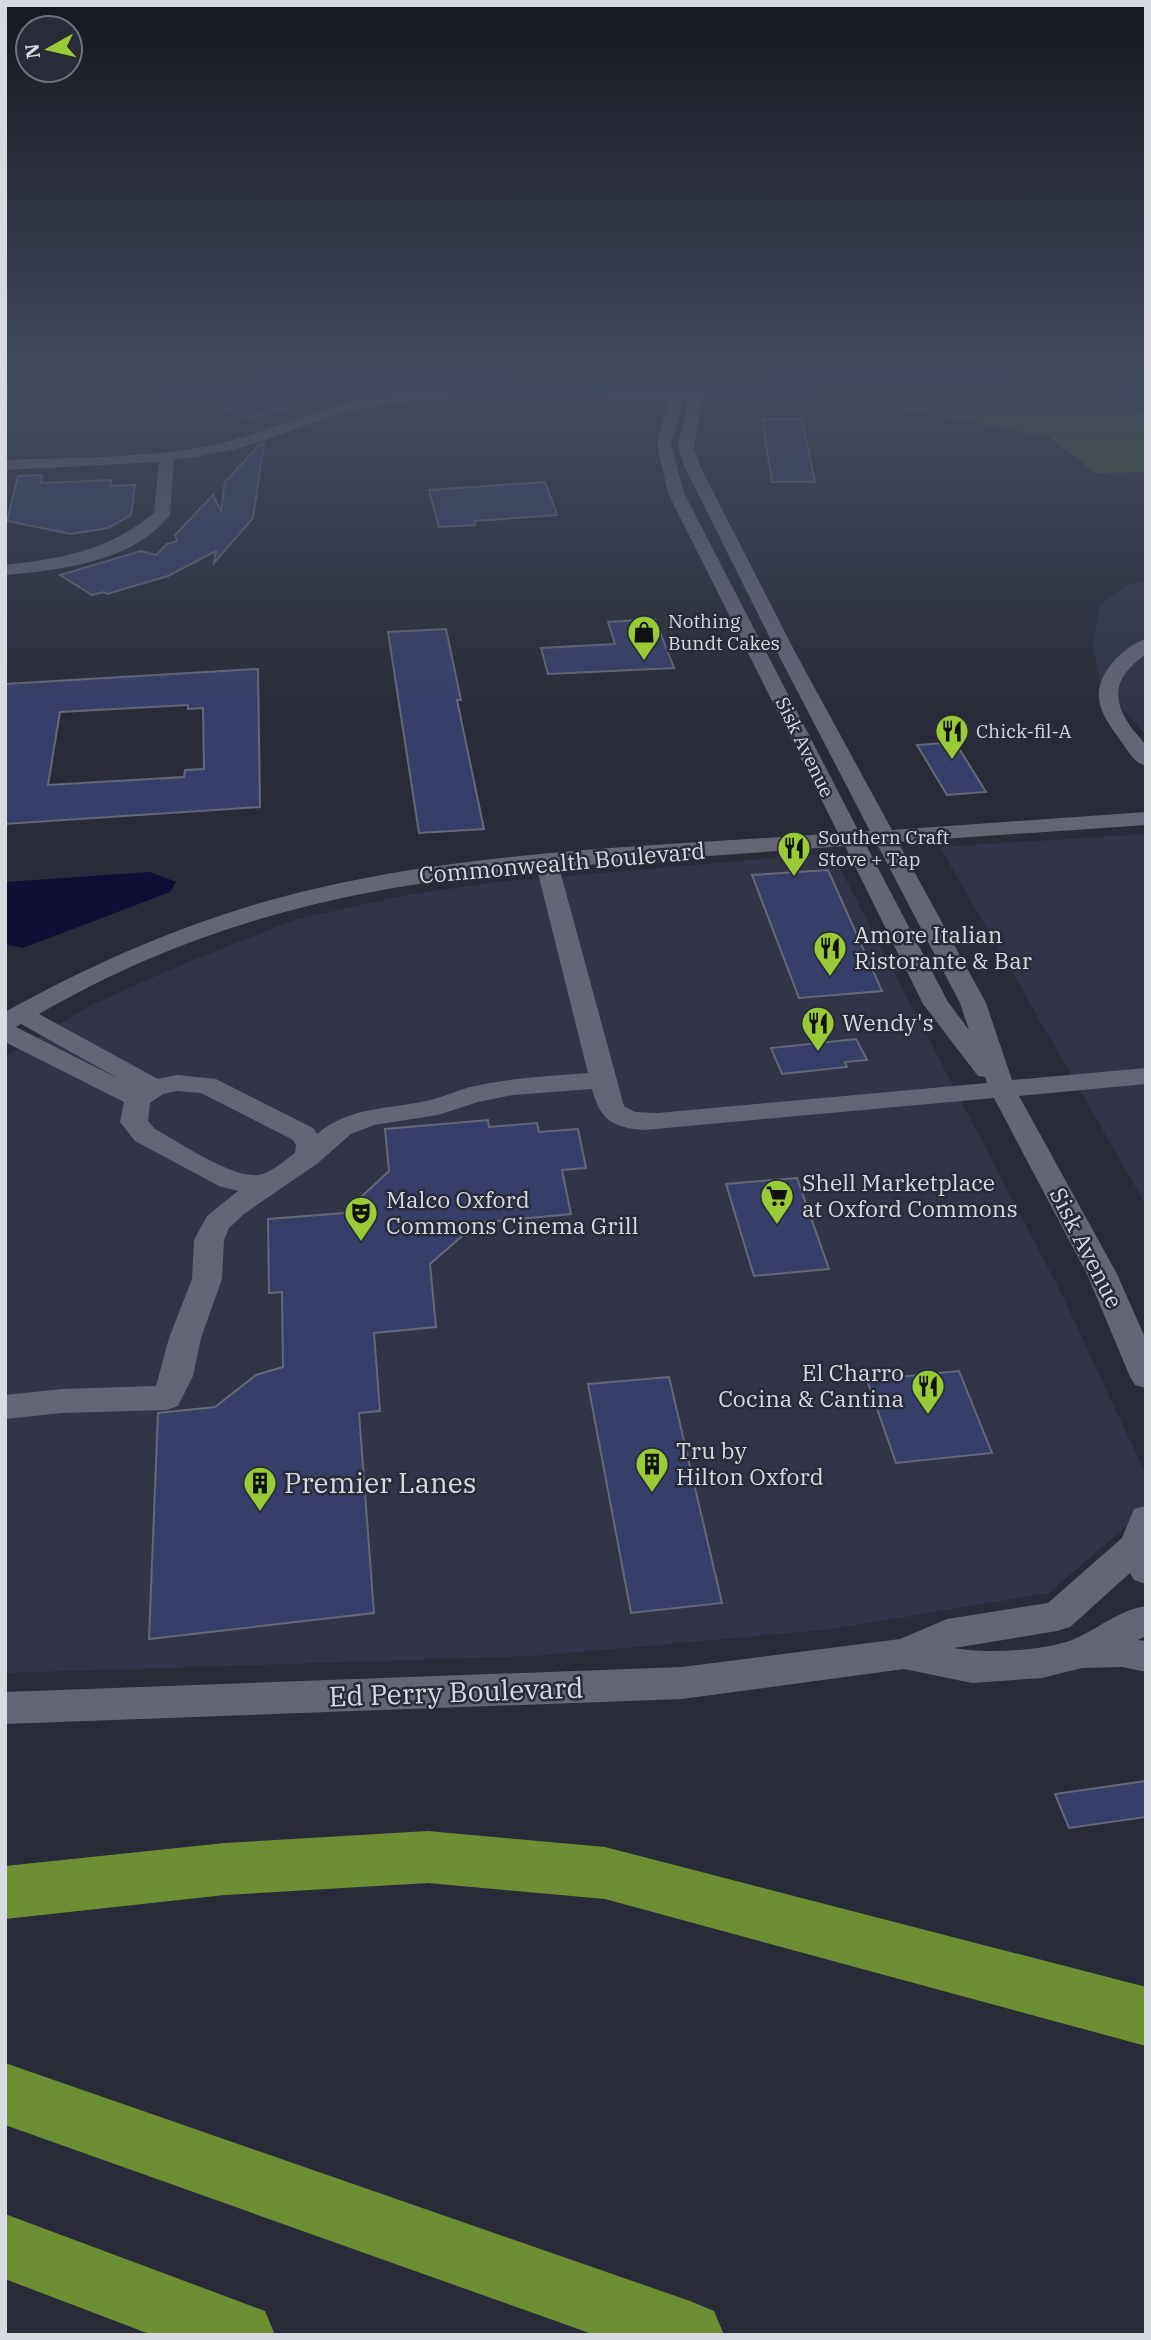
<svg xmlns="http://www.w3.org/2000/svg" width="1151" height="2340" font-family="'IBM Plex Serif',serif">
<style>
.built{fill:#323548}
.green{fill:#47592d}
.water{fill:#0e0e36}
.building{fill:#383e6a;stroke:#656877;stroke-width:2;fill-rule:evenodd}
.lines{fill:none;stroke-linecap:round;stroke-linejoin:round}
.minor{fill:#646675;fill-rule:evenodd}
.highway{fill:#6d8f33;fill-rule:evenodd}
.labels{text-anchor:middle;stroke-width:5;stroke-linejoin:round;paint-order:stroke}
.far-poi-label{font-size:19px;fill:#d8dae2;stroke:#292c38;text-anchor:start}
.far-street-label{font-size:19px;fill:#d8dae2;stroke:#292c38}
.street-label{font-size:23px;fill:#d8dae2;stroke:#292c38}
.poi-label{font-size:23px;fill:#d8dae2;stroke:#292c38;text-anchor:start}
.near-poi-label{font-size:28px;fill:#d8dae2;stroke:#292c38;text-anchor:start}
.near-street-label{font-size:28px;fill:#d8dae2;stroke:#292c38}
</style>
<rect width="100%" height="100%" fill="#292c38"/>
<path class="built" d="M1146,580V735L1100,683L1093,645L1099,606L1124,587Z
M1146,834V1205L940,847Z
M832,853L1062,1295L1146,1475V1509L1049,1593L833,1629L534,1656L5,1673V1057L89,1006L183,964L297,919L407,895L497,882Z"/>
<path class="green" d="M5,386H212L5,404Z
M834,386H1084L1146,414V472L1095,473L1049,437L809,391Z"/>
<path class="water" d="M150,872L176,882L170,892L23,948L5,944V882Z"/>
<path class="building" d="M267,391L298,406L248,418L217,403Z
M762,419H802L815,482H772Z
M264,443L253,518L214,563L216,551L168,576L107,594L104,592L92,595L60,575L141,551L156,555L167,544L177,541L175,535L213,495L221,511L225,482L259,445Z
M42,475L41,483L111,480L110,486L135,485L131,515L108,528L71,534L7,521L18,476Z
M545,482L557,515L474,521L475,525L439,527L429,490Z
M655,619L674,668L548,674L541,648L615,644L608,622Z
M446,629L461,700H457L484,829L419,833L388,632Z
M258,669L260,807L5,824V684ZM188,705V709L203,708L204,769L185,770L184,777L48,785L60,712Z
M955,742L986,792L947,795L917,745Z
M828,870L882,991L799,998L752,875Z
M856,1039L867,1060L845,1062L847,1067L782,1074L771,1048Z
M488,1120L489,1127L537,1123L539,1132L578,1129L586,1168L562,1170L571,1214L477,1223L430,1264L436,1327L374,1333L380,1411L359,1413L374,1613L149,1639L158,1413L215,1407L256,1375L283,1367L282,1292L269,1293L268,1219L344,1213L389,1171L385,1129Z
M797,1178L829,1269L754,1276L726,1184Z
M959,1371L992,1453L896,1463L867,1380Z
M669,1377L722,1603L631,1613L588,1384Z
M1146,1781V1817L1069,1828L1055,1794Z"/>
<g class="lines">
<path class="minor" d="M672,386H686L685,392H690L691,386H705L694,447L701,468L794,650L892,830L1146,812V825L898,842L986,1003L1012,1080L1146,1068V1084L1019,1096L1117,1274L1146,1340V1388L1135,1385L1130,1377L1087,1274L994,1098L645,1130C613,1128 600,1120 592,1089L513,1095L478,1102L438,1115L374,1125L351,1134L318,1163L244,1214L229,1228L224,1240L222,1279L201,1338L193,1376L178,1406L167,1410L62,1413L5,1419V1395L62,1389L156,1386L169,1338L192,1279L194,1240L207,1216L238,1191L219,1186L135,1141L120,1122L124,1102L5,1042V1012C104,957 208,913 318,888C488,849 665,846 838,833L668,493L657,445L668,400C569,397 452,389 354,410C324,416 297,430 268,439C238,450 206,456 174,460L170,515C133,562 60,570 5,575V565C60,559 110,550 154,513L159,462L5,470V460C77,457 151,459 222,443C272,431 318,406 369,399C468,384 570,389 671,391ZM683,400H688L678,447L685,468L776,650L870,831L859,832L684,493L671,445ZM877,844L960,1003L969,1030L948,1002L866,845ZM845,846L923,1004L978,1076L985,1077L987,1083L658,1113L635,1112L624,1106L559,867ZM537,869L588,1073C549,1076 509,1078 470,1087C458,1090 446,1096 434,1099C392,1110 351,1105 317,1134L313,1128L216,1079L177,1075L158,1079L39,1014C200,921 354,887 537,869ZM21,1024L121,1080L16,1027ZM177,1091L201,1093L293,1140L296,1145L295,1153C285,1160 270,1174 258,1175C231,1178 179,1142 155,1129L148,1121L150,1103L163,1094Z
M1146,639V654C1116,676 1109,695 1131,727C1135,733 1141,738 1145,745C1147,750 1146,760 1146,766C1135,763 1129,753 1123,744C1101,714 1086,693 1114,661C1122,652 1134,642 1146,639Z
M1146,1506V1584L1134,1580L1130,1573L1070,1627L1057,1631L954,1648C985,1654 1042,1651 1072,1640C1097,1630 1118,1610 1146,1606V1636L1138,1640L1146,1641V1672L1122,1667L1082,1668L1042,1678L972,1683L904,1669L682,1699L5,1724V1692L682,1667L900,1639L947,1619L1048,1603L1122,1538L1134,1509Z"/>
<path class="highway" d="M428,1831L605,1847L1146,1987V2046L605,1899L428,1883L225,1895L5,1919V1866L225,1843Z
M5,2063L690,2301L714,2311L724,2335H595L5,2125Z
M5,2214L265,2311L275,2335H152L5,2279Z"/>
</g>
<linearGradient id="sky" x2="0" y2="1"><stop stop-color="#17181f"/><stop offset="0.54" stop-color="#434b5e"/><stop offset="1" stop-color="#434b5e" stop-opacity="0"/></linearGradient>
<rect width="1151" height="714" fill="url(#sky)"/>
<defs>
<symbol id="shop-pin" viewBox="-11 -11 22 30"><path d="M0 17L-7.5 6A9.5 9.5 0 1 1 7.5 6Z" fill="#98cb36" stroke="#292c38"/><path d="M-5-2.5h2.3a2.7 3.5 0 0 1 5.4 0H5L5.5 6h-11ZM-1.5-2.5h3a1.5 2.3 0 0 0-3 0Z" fill="#111"/></symbol>
<symbol id="restaurant-pin" viewBox="-11 -11 22 30"><path d="M0 17L-7.5 6A9.5 9.5 0 1 1 7.5 6Z" fill="#98cb36" stroke="#292c38"/><path d="M-5-6h1v4h1v-4h1v4h1v-4h1v5L-1.5 .5V6h-2V.5L-5-1ZM5-6V6H3V1.5H1.5Q1.5-4 5-6Z" fill="#111"/></symbol>
<symbol id="supermarket-pin" viewBox="-11 -11 22 30"><path d="M0 17L-7.5 6A9.5 9.5 0 1 1 7.5 6Z" fill="#98cb36" stroke="#292c38"/><path d="M-6-5.5h2.5l.6 2H6L4.5 2H-2.5L-4.4-4H-6ZM-1.5 3.2a1.3 1.3 0 1 0 .1 0ZM3 3.2a1.3 1.3 0 1 0 .1 0Z" fill="#111"/></symbol>
<symbol id="theatre-pin" viewBox="-11 -11 22 30"><path d="M0 17L-7.5 6A9.5 9.5 0 1 1 7.5 6Z" fill="#98cb36" stroke="#292c38"/><path d="M-5-5.5Q0-4 5-5.5V0Q5 5 0 6Q-5 5-5 0ZM-3.3-2.5H-1v1.5H-3.3ZM1-2.5H3.3v1.5H1ZM-2.8 1Q0 5.5 2.8 1Z" fill="#111"/></symbol>
<symbol id="building-pin" viewBox="-11 -11 22 30"><path d="M0 17L-7.5 6A9.5 9.5 0 1 1 7.5 6Z" fill="#98cb36" stroke="#292c38"/><path d="M-4-6H4V6H1V3H-1V6H-4ZM-2.5-4.3h1.7v1.8h-1.7ZM.8-4.3h1.7v1.8H.8ZM-2.5-1h1.7V.8h-1.7ZM.8-1h1.7V.8H.8Z" fill="#111"/></symbol>
</defs>
<g fill-rule="evenodd">
<use href="#shop-pin" x="625" y="613" width="38" height="52"/>
<use href="#restaurant-pin" x="933" y="712" width="38" height="52"/>
<use href="#restaurant-pin" x="775" y="829" width="38" height="52"/>
<use href="#restaurant-pin" x="811" y="929" width="38" height="52"/>
<use href="#restaurant-pin" x="799" y="1004" width="38" height="52"/>
<use href="#supermarket-pin" x="758" y="1177" width="38" height="52"/>
<use href="#theatre-pin" x="342" y="1194" width="38" height="52"/>
<use href="#restaurant-pin" x="909" y="1367" width="38" height="52"/>
<use href="#building-pin" x="633" y="1445" width="38" height="52"/>
<use href="#building-pin" x="241" y="1464" width="38" height="52"/>
</g>
<g class="labels">
<g class="far-poi-label">
<text x="668" y="628">Nothing<tspan x="668" dy="22">Bundt Cakes</tspan></text>
<text x="976" y="738">Chick-fil-A</text>
<text x="818" y="844">Southern Craft<tspan x="818" dy="22">Stove + Tap</tspan></text>
</g>
<g class="far-street-label">
<text transform="translate(805 747) rotate(64)" y="7">Sisk Avenue</text>
</g>
<g class="street-label">
<text transform="translate(562 863) rotate(-5)" y="8">Commonwealth Boulevard</text>
<text transform="translate(1086 1248) rotate(63)" y="8">Sisk Avenue</text>
</g>
<g class="poi-label">
<text x="854" y="943">Amore Italian<tspan x="854" dy="26">Ristorante &amp; Bar</tspan></text>
<text x="842" y="1031">Wendy's</text>
<text x="802" y="1191">Shell Marketplace<tspan x="802" dy="26">at Oxford Commons</tspan></text>
<text x="386" y="1208">Malco Oxford<tspan x="386" dy="26">Commons Cinema Grill</tspan></text>
<text x="904" y="1381" text-anchor="end">El Charro<tspan x="904" dy="26">Cocina &amp; Cantina</tspan></text>
<text x="676" y="1459">Tru by<tspan x="676" dy="26">Hilton Oxford</tspan></text>
</g>
<g class="near-poi-label">
<text x="284" y="1493">Premier Lanes</text>
</g>
<g class="near-street-label">
<text transform="translate(456 1692) rotate(-2)" y="10">Ed Perry Boulevard</text>
</g>
</g>
<rect width="1151" height="2340" fill="none" stroke="#d8dae2" stroke-width="14"/>
<g transform="translate(49 49) rotate(262)"><circle r="33" fill="#292c38" stroke="#6f727c" stroke-width="2"/>
<path d="M0-5L12 26L0 18L-12 26Z" fill="#98cb36"/>
<text y="-10" font-size="19" font-weight="bold" text-anchor="middle" fill="#d8dae2">N</text>
</g>
</svg>
